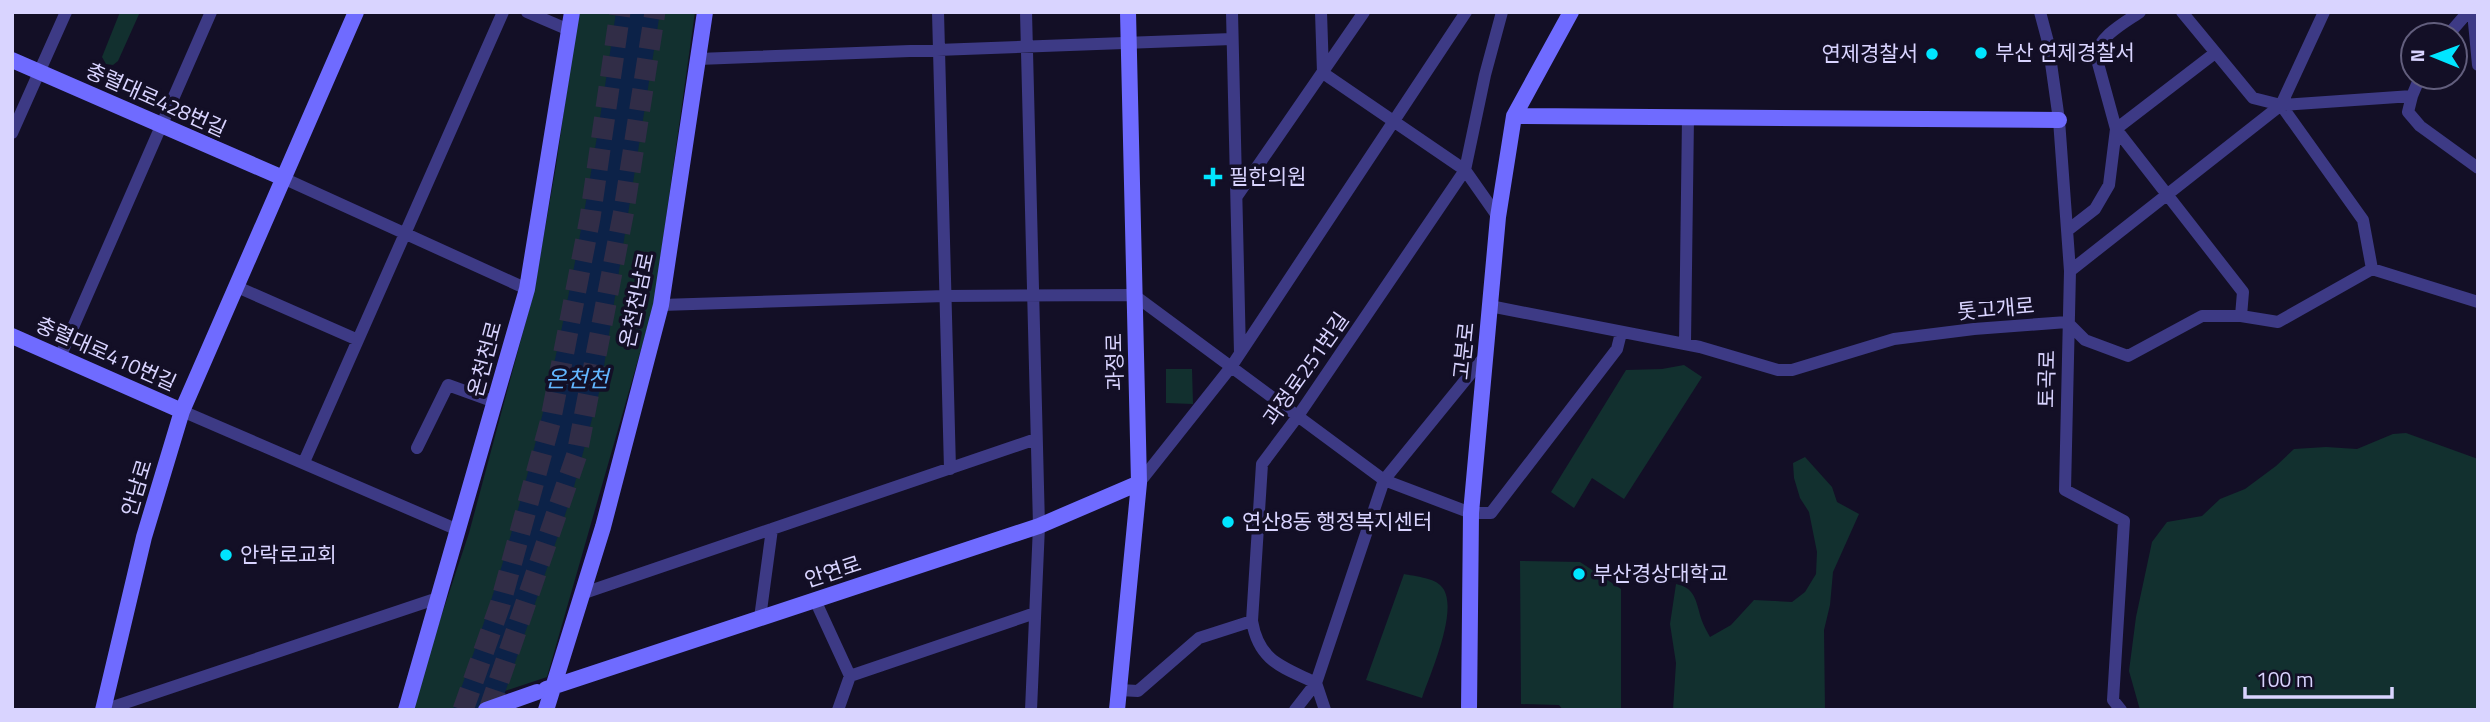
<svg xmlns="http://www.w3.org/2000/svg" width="2490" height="722" font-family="'Titillium Web','Noto Sans KR',sans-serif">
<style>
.green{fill:#12302f}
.water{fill:#0c2248}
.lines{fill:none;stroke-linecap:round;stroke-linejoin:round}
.highway-tunnel{stroke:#312d47;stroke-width:21;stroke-dasharray:21 10;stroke-linecap:butt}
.street{stroke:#3d3a85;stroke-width:12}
.secondary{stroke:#6f6bff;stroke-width:16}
.secondary-bridge{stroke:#6f6bff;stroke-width:16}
.poi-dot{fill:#00e5ff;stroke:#130f26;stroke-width:2.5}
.labels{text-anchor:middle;stroke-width:7;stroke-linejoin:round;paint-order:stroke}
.poi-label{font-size:21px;fill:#d9d4ff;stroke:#130f26;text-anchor:start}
.street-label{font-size:21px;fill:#d9d4ff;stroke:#130f26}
.water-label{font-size:23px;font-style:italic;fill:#62b6ff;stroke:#130f26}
</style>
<rect width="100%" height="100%" fill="#130f26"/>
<path class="green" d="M120,12H140L118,61L113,65L106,64L102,57Z
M578,12H695L654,304L547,677L448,710H410L469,533L534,291L556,166Z
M1684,365L1702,377L1624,499L1592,478L1574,508L1551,492L1626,370L1662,369Z
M1166,369H1192L1193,404L1166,403Z
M2406,433L2478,459V710H2140L2129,671L2136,617L2152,542L2167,522L2202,516L2220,499L2245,489L2276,466L2294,449L2326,447L2357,449L2393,434Z
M1805,457L1832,487L1837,502L1859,514L1833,572L1830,605L1824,630L1825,710H1673L1676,663L1670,624L1676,584C1697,588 1696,604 1702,621C1704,626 1707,632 1710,637L1731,625L1754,600L1792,602L1805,592L1816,574L1817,552L1809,512L1800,498L1794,478L1793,463Z
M1520,561L1580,562L1621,589V710H1563L1559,705L1521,704Z
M1404,574C1414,576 1433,578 1440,585C1462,604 1430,674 1422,698L1366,680Z"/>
<path class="water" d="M616,12H660L601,385L572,494L499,710H453C538,485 582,250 616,12Z"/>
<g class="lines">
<path class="highway-tunnel" d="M463,710L500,605L550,423L590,218L620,12
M489,710L577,454L624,210L655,12"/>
<path class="street" d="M527,12L569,30
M938,12L950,469
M1026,12L1039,526L1031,710
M1232,12L1240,353
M1321,12L1323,73L1465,170L1498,217
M2040,12L2048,42L2059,120L2070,271L2065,490L2124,521L2113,700L2121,710
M2140,12C2124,23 2099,36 2096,56L2116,129L2243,292L2241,316
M2182,12L2253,98L2281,105L2363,220L2372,269
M2473,12L2478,65
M2448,35L2468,12
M698,59L1232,39
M2420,77L2412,96L2408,112L2420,126L2478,168
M2281,105L2412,96
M12,133L66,12
M283,178L527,289
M1237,196L1364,12
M2068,230L2095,209L2109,185L2116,129L2215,53
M2070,271L2281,105L2324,12
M235,286L358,340
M661,305L945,296L1134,295L1384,480L1471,513H1491L1617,349L1621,333
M1490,306L1700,347L1778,370H1792L1894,339L1974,329L2067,322L2085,340L2128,356L2202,316H2241L2278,322L2372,269L2478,302
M1685,344L1688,117
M60,357L211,12
M182,411L458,530
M417,448L448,385L495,402
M304,462L503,12
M1139,483L1231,367L1466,12
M584,593L1036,439
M815,600L850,676L838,710
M760,618L772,529
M1252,621C1259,662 1283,667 1316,683L1325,710
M850,676L1035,613
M1119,690L1138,691L1199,638L1252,621L1262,464L1298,416L1465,170L1485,75L1502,12
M104,710L438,598
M1295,710L1316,683L1384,480L1485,356"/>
<path class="secondary" d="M12,60L283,178
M1514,116L2059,120
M12,336L182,411
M546,689L1039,526L1139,483
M103,710L144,537L182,411L356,12
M406,710L527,289L572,12
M546,710L603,527L661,305L705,12
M1117,710L1139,483L1128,12
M1469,710L1471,513L1498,217L1514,116L1571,12"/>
<path class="secondary-bridge" d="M486,710L537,692"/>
</g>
<g class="poi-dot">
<circle cx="1981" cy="53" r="7"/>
<circle cx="1932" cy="54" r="7"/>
<path d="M1209.5 166.5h7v7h7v7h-7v7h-7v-7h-7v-7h7z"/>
<circle cx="1228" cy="522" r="7"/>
<circle cx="226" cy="555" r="7"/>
<circle cx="1579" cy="574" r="7"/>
</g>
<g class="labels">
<g class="poi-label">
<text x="1995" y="60">부산 연제경찰서</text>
<text x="1918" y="61" text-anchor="end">연제경찰서</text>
<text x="1229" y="184">필한의원</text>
<text x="1242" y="529">연산8동 행정복지센터</text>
<text x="240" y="562">안락로교회</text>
<text x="1593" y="581">부산경상대학교</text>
</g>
<g class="street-label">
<text transform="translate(156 100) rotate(24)" y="7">충렬대로428번길</text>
<text transform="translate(637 300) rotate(-78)" y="7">온천천남로</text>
<text transform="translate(1996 309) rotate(-5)" y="7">톳고개로</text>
<text transform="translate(1464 351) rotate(-84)" y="7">고분로</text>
<text transform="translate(106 354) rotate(24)" y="7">충렬대로410번길</text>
<text transform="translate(485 359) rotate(-75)" y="7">온천천로</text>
<text transform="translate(1115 362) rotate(-91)" y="7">과정로</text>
<text transform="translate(1306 369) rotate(-55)" y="7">과정로251번길</text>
<text transform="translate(2047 379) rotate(-89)" y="7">토곡로</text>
<text transform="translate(137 488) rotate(-73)" y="7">안남로</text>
<text transform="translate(833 572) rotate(-18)" y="7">안연로</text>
</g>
<g class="water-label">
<text x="577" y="387">온천천</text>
</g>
</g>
<rect width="2490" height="722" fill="none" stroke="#d9d4ff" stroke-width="28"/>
<g transform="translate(2434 56) rotate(271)"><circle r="33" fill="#130f26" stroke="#625e7d" stroke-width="2"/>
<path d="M0-5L12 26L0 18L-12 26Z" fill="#00e5ff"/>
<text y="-10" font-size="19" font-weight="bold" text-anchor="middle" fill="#d9d4ff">N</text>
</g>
<path d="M2245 687v10h147v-10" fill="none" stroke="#d9d4ff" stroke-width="3.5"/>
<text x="2256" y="687" font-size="21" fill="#d9d4ff" stroke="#130f26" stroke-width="5" paint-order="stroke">100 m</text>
</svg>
